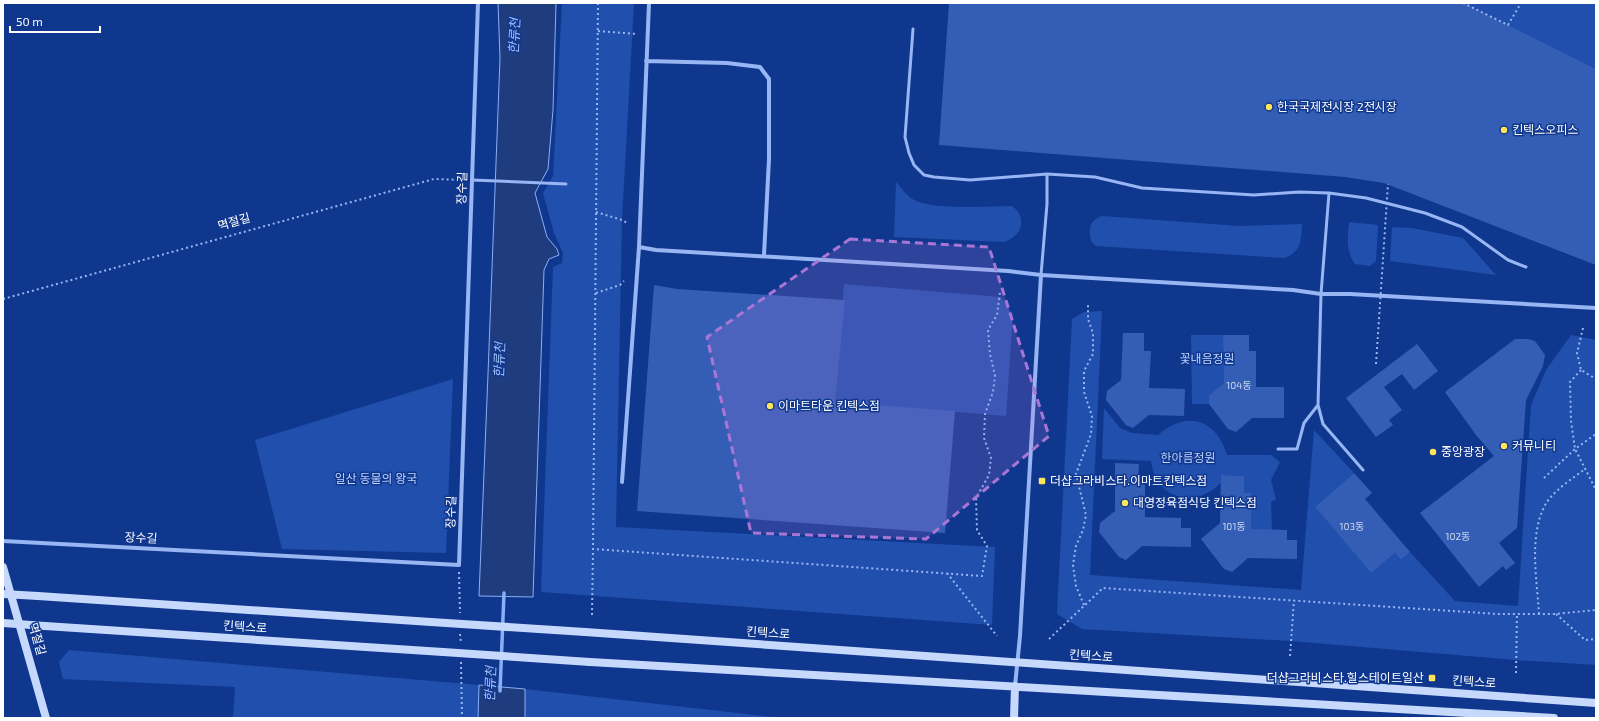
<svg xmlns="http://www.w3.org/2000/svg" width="1599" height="721" font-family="'Exo 2','Noto Sans KR',sans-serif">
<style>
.green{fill:#214fae}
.water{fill:#1f3d7e;stroke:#89aff7}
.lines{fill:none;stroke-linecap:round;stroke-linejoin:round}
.stream{stroke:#89aff7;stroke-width:3.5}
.building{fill:#345eb6}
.path{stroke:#98b6f3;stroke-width:2;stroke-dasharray:2 3;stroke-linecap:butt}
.lane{stroke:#98b6f3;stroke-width:3}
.street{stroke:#98b6f3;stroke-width:4}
.secondary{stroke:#c7d8fd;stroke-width:8}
.path-bridge{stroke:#98b6f3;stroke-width:2;stroke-dasharray:2 3;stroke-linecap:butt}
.secondary-bridge{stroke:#c7d8fd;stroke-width:8}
.marked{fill:#a976d5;fill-opacity:0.2;stroke:#a976d5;stroke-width:3;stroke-dasharray:8 5;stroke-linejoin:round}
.poi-dot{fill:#ffe45a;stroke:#10378e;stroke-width:1.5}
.labels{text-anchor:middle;stroke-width:3;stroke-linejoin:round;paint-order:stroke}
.number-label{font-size:10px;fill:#ccd7ed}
.poi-label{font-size:12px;fill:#fff;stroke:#10378e;text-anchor:start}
.street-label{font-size:12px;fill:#fff;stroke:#10378e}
.park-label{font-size:12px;fill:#bfd4fe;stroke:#10378e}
.water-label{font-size:13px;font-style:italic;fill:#a4c1fa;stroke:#10378e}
</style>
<rect width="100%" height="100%" fill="#10378e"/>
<path class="green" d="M562,3H634L622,220L616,527L995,547L992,625L541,592L553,267L562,263L563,253L554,233L543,193L553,176Z
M1464,3H1596V69Z
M896,182C901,187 905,194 911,198C927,211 990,206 1012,206C1028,218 1022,236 1004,242L894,237Z
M1102,216L1239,226L1302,224C1301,240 1302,252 1284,258L1096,246L1091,241C1088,228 1090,220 1102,216Z
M1349,222L1378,225L1376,261L1370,266L1355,264C1345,249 1348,238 1349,222Z
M1392,227L1412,228L1463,238L1496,275L1390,261Z
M844,284L1001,297L1013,315L1006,416L835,402Z
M1102,311L1090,575L1301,590L1314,430L1354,473L1315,507L1371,573L1395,553L1401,560L1410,552L1455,601L1518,606L1531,405L1546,370L1571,335L1596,340V665L1516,660L1291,641L1082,629L1057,614L1072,319L1084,312Z
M1191,335H1223L1224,383L1209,395V404H1192Z
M453,379L446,553L282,549L255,440Z
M1104,408L1120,428L1132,433L1158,435C1187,410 1216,419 1227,455H1271L1280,462L1271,480L1276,499L1271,502L1272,530L1251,529V493H1244V476L1221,475V483C1215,488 1209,493 1203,495C1176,504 1154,488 1151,461L1102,459Z
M69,650L479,685L478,718H233L235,687L63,679L59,662Z
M525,689L781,718H525Z"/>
<path class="water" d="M498,3H556L553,110L548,169L535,193L547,237L557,249L559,255L549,259L544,270L533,597L479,596L488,374L500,58Z
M479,685L525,689V718H478Z"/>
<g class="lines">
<path class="stream" d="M500,691L504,593"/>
</g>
<path class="building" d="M949,3H1464L1596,69V265L1384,183L1345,177L939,145Z
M654,285L677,289L845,300L835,402L955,411L945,533L637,511Z
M1123,333H1144V351H1151L1149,388L1185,389L1184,416L1149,415L1133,428L1126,425L1106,400L1107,391L1121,380Z
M1223,335H1249V351H1256V387H1284V418H1252L1236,432L1228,429L1209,404V395L1224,383Z
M1515,339H1528L1535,341L1545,355L1543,366L1526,400L1517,528L1499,543L1515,563L1506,570L1503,566L1479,587L1420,513L1494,456L1476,435L1445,392Z
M1417,344L1438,371L1414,390L1402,374L1384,387L1402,410L1389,420L1393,425L1376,437L1346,398Z
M1115,463L1139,464L1138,481H1145V517L1181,518V528H1191V547L1142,546L1126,560L1119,557L1099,532L1100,523L1115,511Z
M1354,473L1372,493L1365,499L1410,552L1401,560L1395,553L1371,573L1315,507Z
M1221,475L1244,476V493H1251V529L1287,530V540H1297V559L1248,558L1232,572L1224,569L1201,539L1220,523Z"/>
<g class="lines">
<path class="path" d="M598,3L593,549L982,576L987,546L977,530L976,498L989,475L991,458L984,438L985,414L993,392L995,376L990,354L988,330L997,315L1000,292
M1463,3L1508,25L1521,3
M598,31L637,34
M596,212L622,220L627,223
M596,293L620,285L624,281
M3,299L434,179L465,180
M1583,328L1577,353L1581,370L1596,379
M1581,370L1570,382L1571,421L1575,449L1596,490
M1544,478L1575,449L1596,434
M459,572L460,613
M947,573L997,636
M1084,605L1076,586L1073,565L1076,546L1083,530L1086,515L1076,474L1091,434L1092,416L1084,392V371L1093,354V333L1088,319V305
M1539,614C1537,580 1529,538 1544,507C1552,491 1572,479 1585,469
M1556,614L1585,640L1596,639
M592,615L593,549
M460,634L461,643
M1049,639L1103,588L1498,614H1556L1596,610
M1290,656L1294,600
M461,662L462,718
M1516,673L1517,614"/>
<path class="lane" d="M913,29L905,137L909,153L914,165L924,175L934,177L970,180L1047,174L1095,177L1142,188L1254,195L1299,192L1329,193L1366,198L1425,213L1462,227L1508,260L1526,267
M472,180L566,184
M1329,193L1321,294L1318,405L1323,424L1363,470
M1041,275L1047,204V174
M1278,449H1297L1304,423L1318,405"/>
<path class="street" d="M646,61L727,63L760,67L769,79V159L764,255
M639,247L656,250L1008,271L1041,275L1293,290L1321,294H1350L1596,308
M622,482L639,247L649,3
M3,541L459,565L478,3
M1015,686L1020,636L1041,275"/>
<path class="secondary" d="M3,567L46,718
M38,596L431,622
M45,626L443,652
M585,632L1596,703
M590,662L1554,718
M1014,718L1015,686"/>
<path class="path-bridge" d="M1376,364L1388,184"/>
<path class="secondary-bridge" d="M3,594L38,596
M431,622L585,632
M3,623L45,626
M443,652L590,662"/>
</g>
<path class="marked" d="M850,239L989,247L1049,436L926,539L751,533L707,337Z"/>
<g class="poi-dot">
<circle cx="1269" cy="107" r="4"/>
<circle cx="1504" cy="130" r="4"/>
<circle cx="770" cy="406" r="4"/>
<circle cx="1504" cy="446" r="4"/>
<circle cx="1433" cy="452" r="4"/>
<rect x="1038" y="477" width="8" height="8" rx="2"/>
<circle cx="1125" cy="503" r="4"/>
<rect x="1428" y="674" width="8" height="8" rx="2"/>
</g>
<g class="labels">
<g class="number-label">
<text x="1239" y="389">104동</text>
<text x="1234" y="530">101동</text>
<text x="1352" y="530">103동</text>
<text x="1458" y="540">102동</text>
</g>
<g class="poi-label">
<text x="1277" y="111">한국국제전시장 2전시장</text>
<text x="1512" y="134">킨텍스오피스</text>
<text x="778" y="410">이마트타운 킨텍스점</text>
<text x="1512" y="450">커뮤니티</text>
<text x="1441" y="456">중앙광장</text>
<text x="1050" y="485">더샵그라비스타.이마트킨텍스점</text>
<text x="1133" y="507">대영정육점식당 킨텍스점</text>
<text x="1424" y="682" text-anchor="end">더샵그라비스타.힐스테이트일산</text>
</g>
<g class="street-label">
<text transform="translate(462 188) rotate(-88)" y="4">장수길</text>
<text transform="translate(234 222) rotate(-16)" y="4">멱절길</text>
<text transform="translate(451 512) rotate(-88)" y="4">장수길</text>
<text transform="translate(141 538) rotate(3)" y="4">장수길</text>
<text transform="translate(245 627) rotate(4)" y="4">킨텍스로</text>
<text transform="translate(768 633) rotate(4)" y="4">킨텍스로</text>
<text transform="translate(37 639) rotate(74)" y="4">멱절길</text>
<text transform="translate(1091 656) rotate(4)" y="4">킨텍스로</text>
<text transform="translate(1474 682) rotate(4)" y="4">킨텍스로</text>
</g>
<g class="park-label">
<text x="1207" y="363">꽃내음정원</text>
<text x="1188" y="462">한아름정원</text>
<text x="376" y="483">일산 동물의 왕국</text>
</g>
<g class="water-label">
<text transform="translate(514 36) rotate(-87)" y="5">한류천</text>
<text transform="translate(499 360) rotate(-88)" y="5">한류천</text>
<text transform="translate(490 684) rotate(-88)" y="5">한류천</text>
</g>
</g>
<rect width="1599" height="721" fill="none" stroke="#ffffff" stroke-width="8"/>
<path d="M10 26v6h90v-6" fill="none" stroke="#ffffff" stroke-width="2"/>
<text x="16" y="26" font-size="12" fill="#ffffff" stroke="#10378e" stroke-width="3" paint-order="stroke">50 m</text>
</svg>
